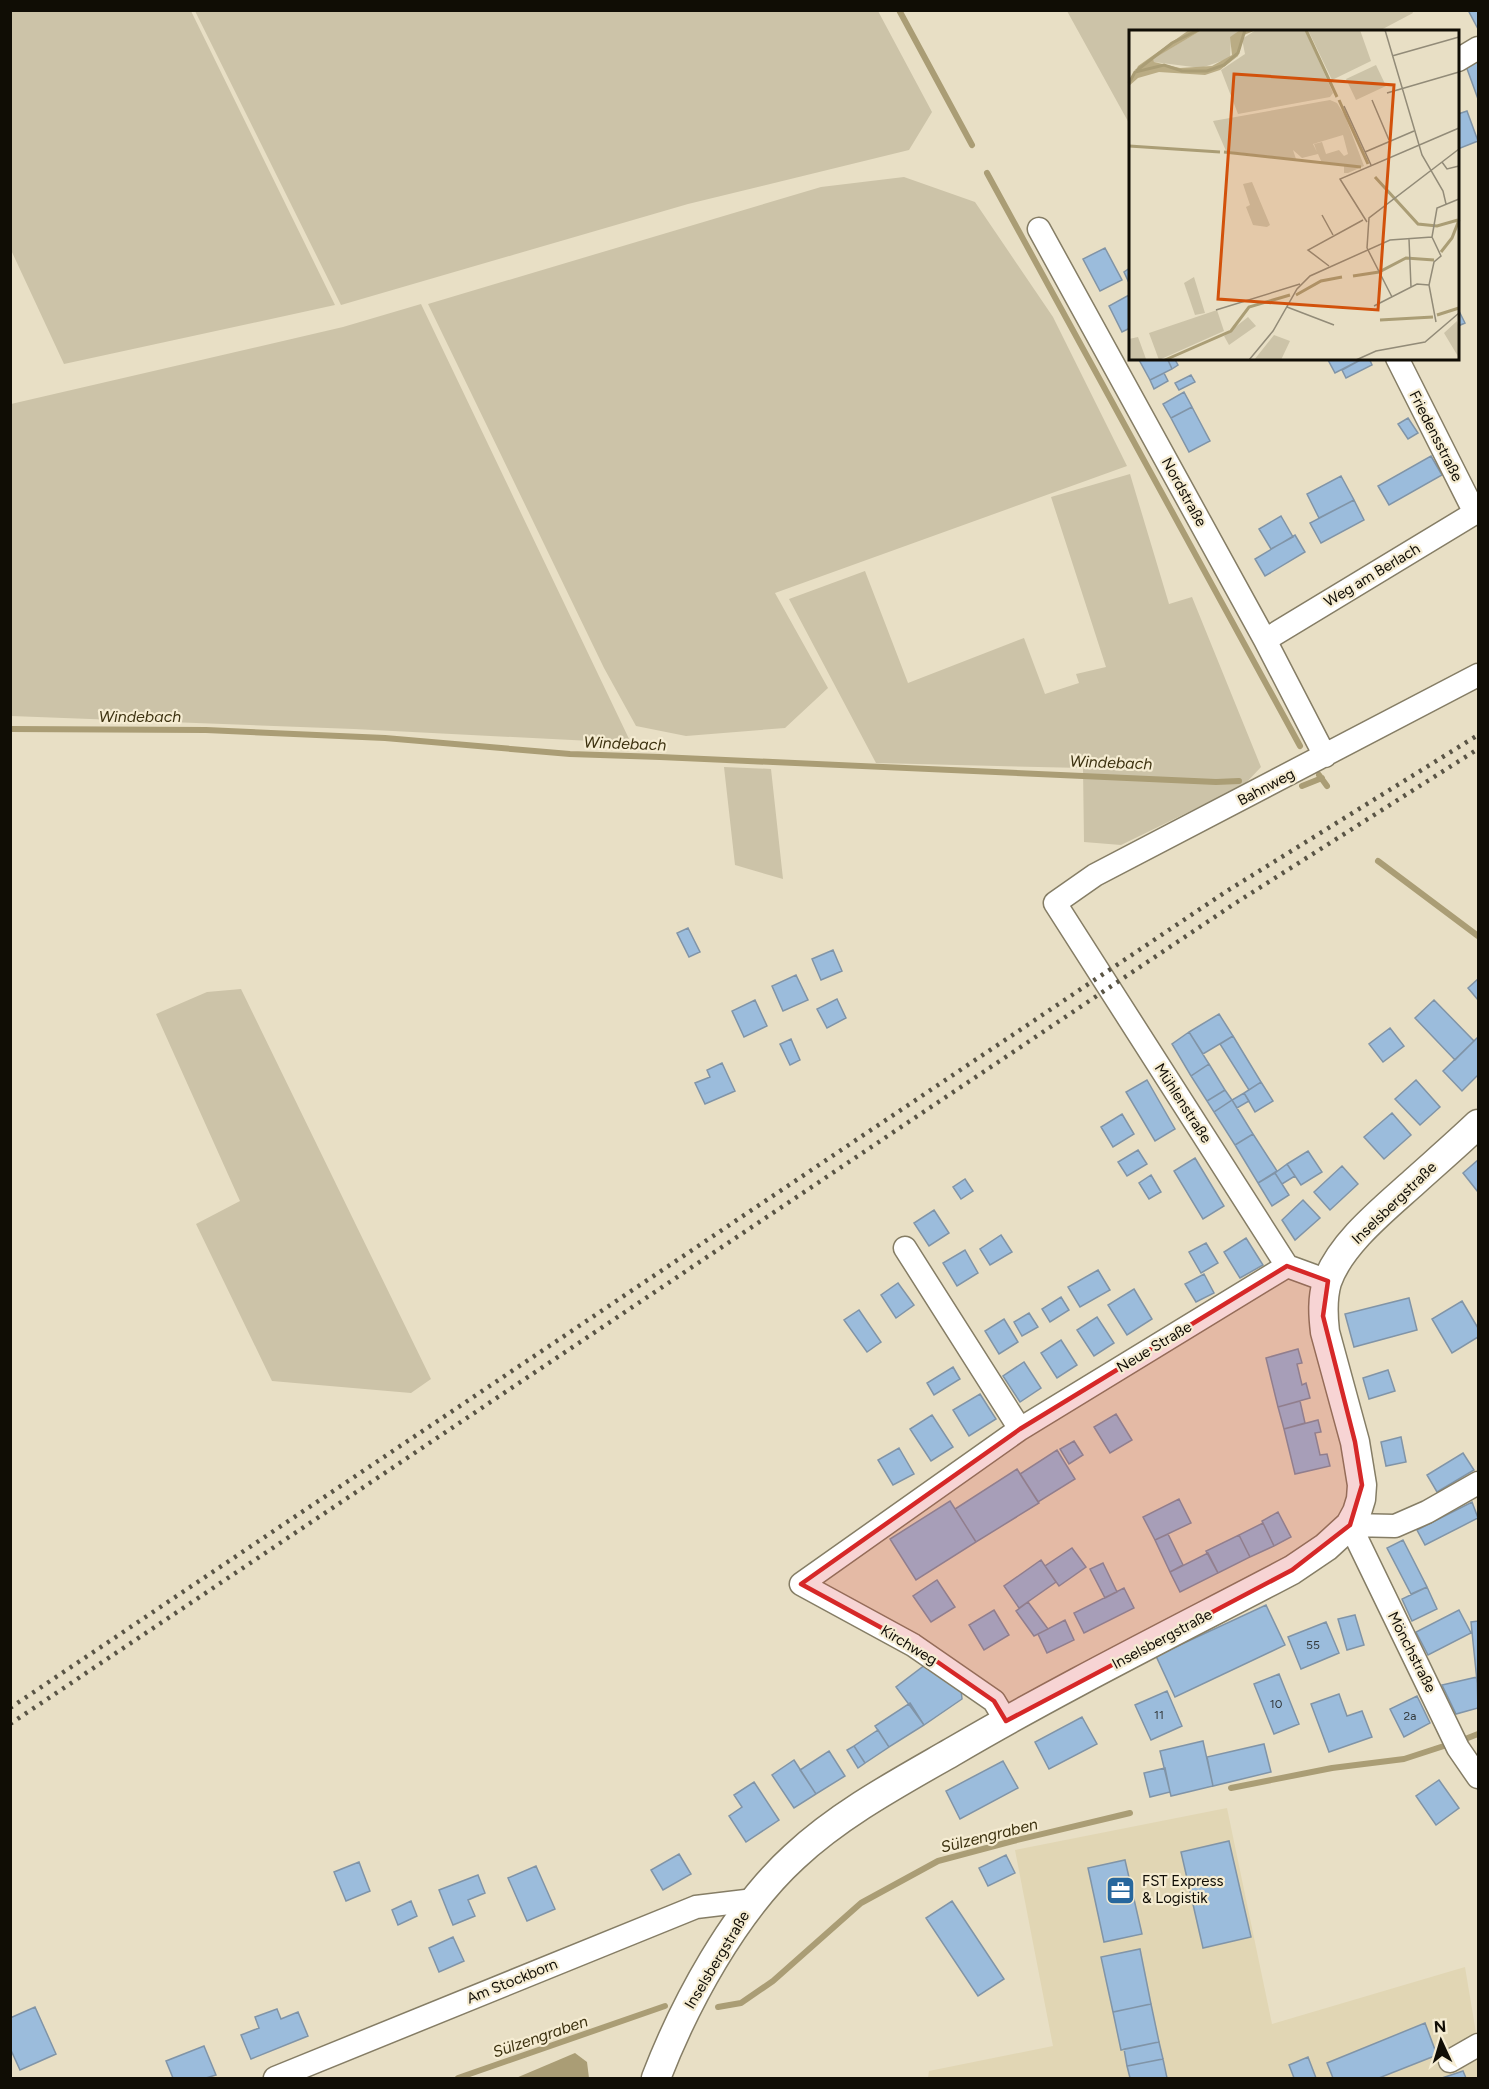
<svg xmlns="http://www.w3.org/2000/svg" width="1489" height="2089" font-family="Figtree,sans-serif">
<style>
.built{fill:#e1d6b4}
.green{fill:#ccc3a8}
.water{fill:#aa9d75}
.lines{fill:none;stroke-linecap:round;stroke-linejoin:round}
.stream{stroke:#aa9d75;stroke-width:6}
.building{fill:#9bbcdc;stroke:#8094a7;stroke-width:1.5}
.minor-casing{stroke:#857d65;stroke-width:25}
.tertiary-casing{stroke:#857d65;stroke-width:31}
.minor{stroke:#fff;stroke-width:22}
.tertiary{stroke:#fff;stroke-width:28}
.rail{stroke:#595445;stroke-width:4.5;stroke-dasharray:3 6;stroke-linecap:butt}
.marked{fill:#d62828;fill-opacity:0.2;stroke:#d62828;stroke-width:4.5;stroke-linejoin:round}
.labels{text-anchor:middle;stroke-width:4.5;stroke-linejoin:round;paint-order:stroke}
.number-label{font-size:12px;fill:#33393b}
.street-label{font-size:15px;fill:#100d05;stroke:#f5ecd2}
.poi-label{font-size:15px;fill:#100d05;stroke:#f5ecd2;text-anchor:start}
.water-label{font-size:16px;font-style:italic;fill:#3d3210;stroke:#f5ecd2}
.inset-river{fill:none;stroke:#aa9d75;stroke-width:3}
.inset-road{fill:none;stroke:#928b78;stroke-width:1.5}
.view{fill:#d2510b;fill-opacity:0.15;stroke:#d2510b;stroke-width:3}
.inset-edge{fill:none;stroke:#100d05;stroke-width:3}
</style>
<rect width="100%" height="100%" fill="#e8dfc5"/>
<path class="built" d="M1227,1808L1272,2024L1465,1967L1478,2045V2078H928L929,2071L1053,2046L1015,1850Z"/>
<path class="green" d="M10,11H191L335,305L64,364L11,250Z
M195,11H878L932,112L909,150L688,204L341,305Z
M1412,11L1413,13L1379,31L1130,32V125L1067,11Z
M904,177L975,202L1053,317L1127,466L775,593L828,688L785,728L686,736L636,726L604,668L428,304L821,187Z
M421,304L631,743L354,729L11,716V404L343,327Z
M1130,474L1169,604L1192,597L1261,767L1244,785L1121,845L1084,842L1083,768L876,763L789,599L865,571L908,683L1024,638L1045,694L1079,683L1076,674L1106,667L1051,497Z
M724,767L771,769L783,879L735,865Z
M241,989L431,1379L411,1393L272,1381L196,1224L240,1201L156,1014L207,992Z"/>
<path class="water" d="M575,2053L587,2062L589,2078H516Z"/>
<g class="lines">
<path class="stream" d="M899,10L972,145
M987,173L1300,746
M10,729L206,730L385,738L570,754L660,757L1216,782L1239,781
M1319,775L1327,786
M1302,786L1322,778
M1378,861L1478,936
M1460,1741L1478,1734
M1231,1788L1332,1768L1404,1759L1450,1744
M718,2007L741,2003L773,1981L861,1903L938,1861L1013,1841L1130,1813
M458,2078L665,2006"/>
</g>
<path class="building" d="M1468,10H1478V29Z
M1478,61V99L1466,66Z
M1467,111L1478,141L1458,149V114Z
M1105,248L1122,280L1100,291L1083,259Z
M1130,268V285L1124,272Z
M1129,295L1130,328L1122,332L1109,306Z
M1458,309L1465,323L1458,326Z
M1138,358H1167L1172,369L1150,380Z
M1167,358H1174L1178,365L1172,369Z
M1327,358H1364L1335,373Z
M1364,358H1369L1372,365L1346,378L1342,370Z
M1164,373L1168,381L1154,389L1150,380Z
M1191,375L1195,382L1179,390L1175,383Z
M1184,392L1192,407L1171,418L1163,404Z
M1192,407L1210,441L1189,452L1171,418Z
M1408,418L1418,433L1408,439L1398,424Z
M1431,456L1442,475L1389,505L1378,486Z
M1341,476L1354,500L1319,518L1307,494Z
M1354,500L1364,520L1321,543L1310,523Z
M1281,516L1293,537L1271,549L1259,529Z
M1295,535L1305,552L1265,576L1255,559Z
M688,928L700,952L689,957L677,933Z
M833,950L842,971L821,980L812,959Z
M796,975L808,1000L783,1011L772,986Z
M1478,979V1000L1468,988Z
M837,999L846,1018L827,1028L817,1009Z
M755,1000L767,1026L744,1037L732,1011Z
M1434,1000L1474,1041L1455,1060L1415,1018Z
M1219,1014L1233,1036L1203,1054L1189,1032Z
M1390,1028L1404,1046L1383,1062L1369,1044Z
M1189,1032L1209,1064L1191,1076L1172,1044Z
M1233,1036L1261,1082L1249,1090L1220,1044Z
M1478,1037V1075L1462,1091L1443,1071Z
M791,1039L800,1060L790,1065L780,1044Z
M722,1063L735,1091L705,1104L695,1083L710,1077L707,1070Z
M1209,1064L1225,1090L1207,1101L1191,1076Z
M1147,1080L1175,1129L1155,1141L1126,1092Z
M1416,1080L1440,1107L1420,1125L1395,1099Z
M1261,1082L1273,1101L1255,1112L1244,1093Z
M1225,1090L1232,1100L1214,1112L1207,1101Z
M1244,1093L1249,1101L1237,1108L1232,1100Z
M1232,1100L1253,1134L1235,1145L1214,1112Z
M1392,1113L1411,1135L1384,1159L1364,1137Z
M1122,1114L1134,1134L1113,1147L1101,1127Z
M1253,1134L1277,1171L1258,1183L1235,1145Z
M1138,1150L1147,1164L1127,1176L1118,1162Z
M1308,1151L1322,1172L1301,1185L1287,1164Z
M1195,1158L1224,1206L1203,1219L1174,1171Z
M1478,1160V1192L1463,1173Z
M1287,1164L1295,1176L1282,1184L1275,1173Z
M1342,1166L1358,1184L1330,1210L1314,1192Z
M1275,1173L1289,1195L1272,1206L1258,1183Z
M1151,1175L1161,1192L1149,1199L1139,1183Z
M965,1179L973,1191L961,1199L953,1187Z
M1303,1200L1320,1218L1295,1240L1282,1220Z
M934,1210L949,1233L929,1246L914,1223Z
M1001,1235L1012,1252L990,1265L980,1249Z
M1246,1238L1263,1265L1240,1278L1224,1252Z
M1206,1243L1218,1263L1201,1273L1189,1252Z
M965,1250L978,1273L957,1286L943,1263Z
M1098,1270L1110,1290L1080,1307L1068,1287Z
M1204,1274L1214,1293L1196,1302L1185,1284Z
M898,1283L914,1305L896,1318L881,1295Z
M1134,1289L1152,1319L1127,1335L1108,1305Z
M1061,1297L1069,1310L1050,1322L1042,1309Z
M1409,1298L1417,1330L1354,1347L1345,1314Z
M1462,1301L1478,1328V1337L1452,1353L1432,1319Z
M859,1310L881,1342L867,1352L844,1320Z
M1029,1313L1038,1327L1022,1336L1014,1322Z
M1097,1317L1114,1343L1094,1356L1077,1330Z
M1004,1319L1018,1342L999,1354L985,1331Z
M1061,1340L1077,1365L1057,1378L1041,1353Z
M1298,1349L1302,1363L1297,1364L1302,1385L1306,1383L1310,1398L1278,1407L1266,1358Z
M1024,1362L1041,1388L1020,1402L1003,1376Z
M953,1367L960,1379L934,1395L927,1383Z
M1388,1370L1395,1391L1369,1399L1363,1378Z
M980,1394L996,1419L969,1436L953,1410Z
M1300,1401L1305,1423L1284,1429L1278,1407Z
M1116,1414L1132,1440L1110,1453L1094,1427Z
M932,1415L953,1447L931,1461L910,1429Z
M1318,1420L1321,1432L1315,1433L1320,1455L1327,1454L1330,1466L1295,1474L1284,1429Z
M1401,1437L1406,1462L1386,1466L1381,1442Z
M1074,1441L1083,1455L1069,1464L1060,1449Z
M899,1448L914,1474L893,1485L878,1460Z
M1057,1450L1075,1479L1038,1502L1020,1474Z
M1463,1453L1474,1470L1437,1492L1427,1475Z
M1017,1469L1039,1503L976,1542L955,1509Z
M1179,1499L1191,1523L1155,1540L1143,1517Z
M950,1501L976,1542L916,1580L890,1539Z
M1472,1502L1478,1518L1425,1545L1417,1530Z
M1278,1512L1291,1537L1274,1546L1262,1521Z
M1263,1523L1274,1546L1250,1557L1239,1535Z
M1168,1534L1183,1565L1170,1572L1155,1540Z
M1239,1535L1250,1557L1218,1573L1206,1551Z
M1403,1540L1427,1587L1411,1594L1387,1548Z
M1072,1548L1086,1567L1059,1586L1045,1566Z
M1208,1553L1218,1573L1180,1592L1170,1572Z
M1041,1560L1056,1582L1019,1608L1004,1586Z
M1103,1563L1117,1592L1105,1598L1090,1569Z
M937,1580L955,1607L931,1622L913,1596Z
M1427,1587L1437,1609L1412,1621L1402,1599Z
M1124,1588L1134,1608L1084,1633L1074,1613Z
M1028,1602L1048,1629L1034,1636L1016,1611Z
M1266,1605L1285,1645L1175,1697L1156,1656Z
M994,1610L1009,1635L984,1650L969,1625Z
M1459,1610L1471,1633L1428,1655L1416,1632Z
M1355,1615L1364,1645L1347,1650L1338,1619Z
M1065,1620L1074,1640L1047,1653L1038,1634Z
M1478,1621V1691L1471,1622Z
M1326,1622L1339,1653L1301,1669L1288,1637Z
M925,1665L961,1690L962,1699L924,1725L896,1687Z
M1279,1674L1299,1724L1274,1734L1254,1684Z
M1477,1677L1478,1708L1456,1714L1442,1685Z
M1167,1691L1182,1726L1151,1740L1135,1705Z
M1339,1694L1347,1716L1362,1711L1372,1737L1329,1752L1311,1704Z
M1417,1696L1430,1723L1404,1737L1390,1709Z
M910,1703L924,1725L889,1747L875,1726Z
M1082,1717L1097,1744L1049,1769L1035,1742Z
M878,1730L889,1747L865,1763L854,1746Z
M1203,1741L1213,1786L1171,1796L1160,1751Z
M1264,1744L1271,1772L1213,1786L1207,1757Z
M854,1746L865,1763L858,1768L847,1750Z
M829,1751L845,1776L816,1794L800,1770Z
M794,1760L816,1794L794,1808L772,1775Z
M1003,1761L1018,1788L960,1819L946,1791Z
M1165,1768L1170,1792L1150,1797L1144,1773Z
M1439,1780L1459,1808L1436,1825L1416,1796Z
M754,1782L779,1820L746,1842L729,1816L742,1807L734,1795Z
M1229,1841L1251,1937L1203,1948L1181,1852Z
M679,1854L691,1874L663,1890L651,1870Z
M1006,1855L1015,1873L988,1886L979,1868Z
M1125,1860L1142,1934L1104,1942L1088,1868Z
M359,1862L370,1891L346,1901L334,1872Z
M536,1866L555,1909L527,1921L508,1878Z
M478,1875L485,1893L468,1900L475,1916L453,1925L439,1890Z
M411,1901L417,1916L398,1925L392,1910Z
M952,1901L1004,1979L978,1996L926,1918Z
M453,1937L464,1961L439,1972L429,1948Z
M1140,1949L1151,2004L1113,2012L1101,1957Z
M1151,2004L1159,2042L1121,2050L1113,2012Z
M35,2007L56,2054L20,2070L10,2048V2018Z
M277,2009L281,2019L298,2012L308,2036L251,2059L241,2035L259,2028L255,2017Z
M1425,2023L1437,2055L1379,2078H1333L1327,2063Z
M1159,2042L1163,2059L1127,2066L1124,2049Z
M204,2046L216,2075L206,2078H173L166,2061Z
M1308,2057L1316,2078H1294L1289,2065Z
M1163,2059L1167,2078H1130L1127,2066Z
M1463,2071L1466,2078H1442Z"/>
<g class="lines">
<defs>
<path id="minor" d="M1458,60L1478,48
M1039,229L1265,640L1325,756
M1397,358L1475,513
M1265,640L1478,511
M905,1248L1020,1429
M1328,1281L1287,1266L1055,903L1095,875L1478,675
M1478,1483L1427,1512L1395,1526L1350,1525L1458,1748L1478,1777
M1006,1721L994,1701L913,1645L801,1584L1020,1429L1287,1266
M1450,2061L1478,2045
M275,2078L696,1907L754,1900"/>
<path id="tertiary" d="M656,2078C685,2003 734,1912 794,1857C840,1814 898,1783 952,1752C1063,1687 1178,1630 1292,1570L1326,1547L1350,1525L1357,1512L1361,1499L1362,1485L1355,1442L1325,1332C1323,1315 1322,1299 1327,1282C1340,1244 1384,1209 1414,1182C1435,1163 1457,1144 1478,1124"/>
</defs>
<use href="#minor" class="minor-casing"/>
<use href="#tertiary" class="tertiary-casing"/>
<use href="#minor" class="minor"/>
<use href="#tertiary" class="tertiary"/>
<path class="rail" d="M10,1708L1227,891L1478,735
M10,1724L1234,904L1478,749"/>
</g>
<path class="marked" d="M1287,1266L1328,1281L1323,1316L1355,1442L1362,1485L1350,1525L1292,1570L1006,1721L994,1701L913,1645L801,1584L1020,1429Z"/>
<defs>
<symbol id="office-square" viewBox="-11 -11 22 22"><rect x="-9" y="-9" width="18" height="18" rx="4" fill="#27679d" stroke="#f5ecd2"/><path d="M-6-3h4V-5.5h4V-3h4V5H-6ZM-1-4.5V-3h2v-1.5ZM-6 0V1H6V0Z" fill="#fff"/></symbol>
</defs>
<g fill-rule="evenodd">
<use href="#office-square" x="1104" y="1874" width="33" height="33"/>
</g>
<g class="labels">
<g class="number-label">
<text x="1313" y="1649">55</text>
<text x="1276" y="1708">10</text>
<text x="1159" y="1719">11</text>
<text x="1410" y="1720">2a</text>
</g>
<g class="street-label">
<text transform="translate(1436 436) rotate(63)" y="5">Friedensstraße</text>
<text transform="translate(1184 492) rotate(61)" y="5">Nordstraße</text>
<text transform="translate(1372 575) rotate(-31)" y="5">Weg am Berlach</text>
<text transform="translate(1266 787) rotate(-28)" y="5">Bahnweg</text>
<text transform="translate(1183 1103) rotate(57)" y="5">Mühlenstraße</text>
<text transform="translate(1394 1203) rotate(-44)" y="5">Inselsbergstraße</text>
<text transform="translate(1154 1347) rotate(-31)" y="5">Neue Straße</text>
<text transform="translate(1162 1639) rotate(-28)" y="5">Inselsbergstraße</text>
<text transform="translate(909 1645) rotate(31)" y="5">Kirchweg</text>
<text transform="translate(1412 1652) rotate(63)" y="5">Mönchstraße</text>
<text transform="translate(717 1960) rotate(-59)" y="5">Inselsbergstraße</text>
<text transform="translate(512 1981) rotate(-22)" y="5">Am Stockborn</text>
</g>
<g class="poi-label">
<text x="1142" y="1886">FST Express<tspan x="1142" dy="17">&amp; Logistik</tspan></text>
</g>
<g class="water-label">
<text x="140" y="722">Windebach</text>
<text transform="translate(625 743) rotate(2)" y="6">Windebach</text>
<text transform="translate(1111 762) rotate(2)" y="6">Windebach</text>
<text transform="translate(989 1835) rotate(-14)" y="6">Sülzengraben</text>
<text transform="translate(540 2036) rotate(-19)" y="6">Sülzengraben</text>
</g>
</g>
<g transform="translate(1129 30)">
<rect width="330" height="330" fill="#e8dfc5"/>
<path d="M73,0H111L102,7L101,28L72,38L25,32L23,29ZM127,0H176L204,63L201,67L109,84L92,40L116,24L113,9ZM179,0H231L242,31L203,50ZM247,35L257,56L227,70L217,49ZM201,70L208,73L216,86L235,136L219,143H215V135L193,133L189,124L173,128L164,120L167,129L97,121L84,91ZM214,105L219,124L215,126L210,120L197,124L193,112L185,114L188,122L184,114ZM123,152L141,195L138,197L124,195L117,177L121,175L114,154ZM65,247L76,283L66,285L55,253ZM88,280L95,301L30,330L20,303ZM119,287L127,296L100,315L95,306ZM328,291L330,299V328L315,303ZM145,305L161,311L152,330H125ZM9,307L17,329L18,330H0V309Z" fill="#ccc3a8" fill-rule="evenodd"/>
<path d="M60,0H73L24,29L25,32L51,38L83,36L103,25L101,7L111,0H127L115,5L109,26L91,40L76,45L30,42L9,48L0,56L9,36Z" fill="#baac84"/>
<path class="inset-river" d="M177,0L208,67M7,41L43,13L69,0M0,53L6,42L35,35L53,41H78L95,35L109,23L116,0M210,70L239,134M0,116L91,122M95,122L232,137M246,147L289,194L308,196L329,190M312,222L323,208L330,190M224,246L250,242L277,228L305,230M167,265L192,251L213,247M308,285L330,278M251,290L304,287M36,330L102,301L120,277L161,265"/>
<path class="inset-road" d="M256,0L293,125L314,161L317,174M263,26L330,7M258,63L330,42M243,70L260,110M215,76L242,135M236,122L285,101M313,132L318,139L330,136M193,185L204,205M238,192L211,149L330,98M303,207L312,226L305,232L300,255L307,292M303,207L308,178L330,169M280,209L282,257M238,218L240,188L330,119M238,218L263,267M200,236L179,220L234,190M245,276L288,254L300,255M158,277L205,295M87,280L171,254M120,330L144,301L168,259L181,246L261,210L303,207M227,330L247,321L296,312L330,283"/>
<path class="view" d="M105,44L265,55L249,280L89,269Z"/>
<rect width="330" height="330" class="inset-edge"/>
</g>
<rect width="1489" height="2089" fill="none" stroke="#100d05" stroke-width="24"/>
<g transform="translate(1441 2041) rotate(356)" stroke="#f5ecd2" stroke-width="4.5" paint-order="stroke">
<path d="M0-4.5L10 22L0 15L-10 22Z" fill="#100d05"/>
<text y="-9" font-size="16" font-weight="bold" text-anchor="middle" fill="#100d05">N</text>
</g>
</svg>
